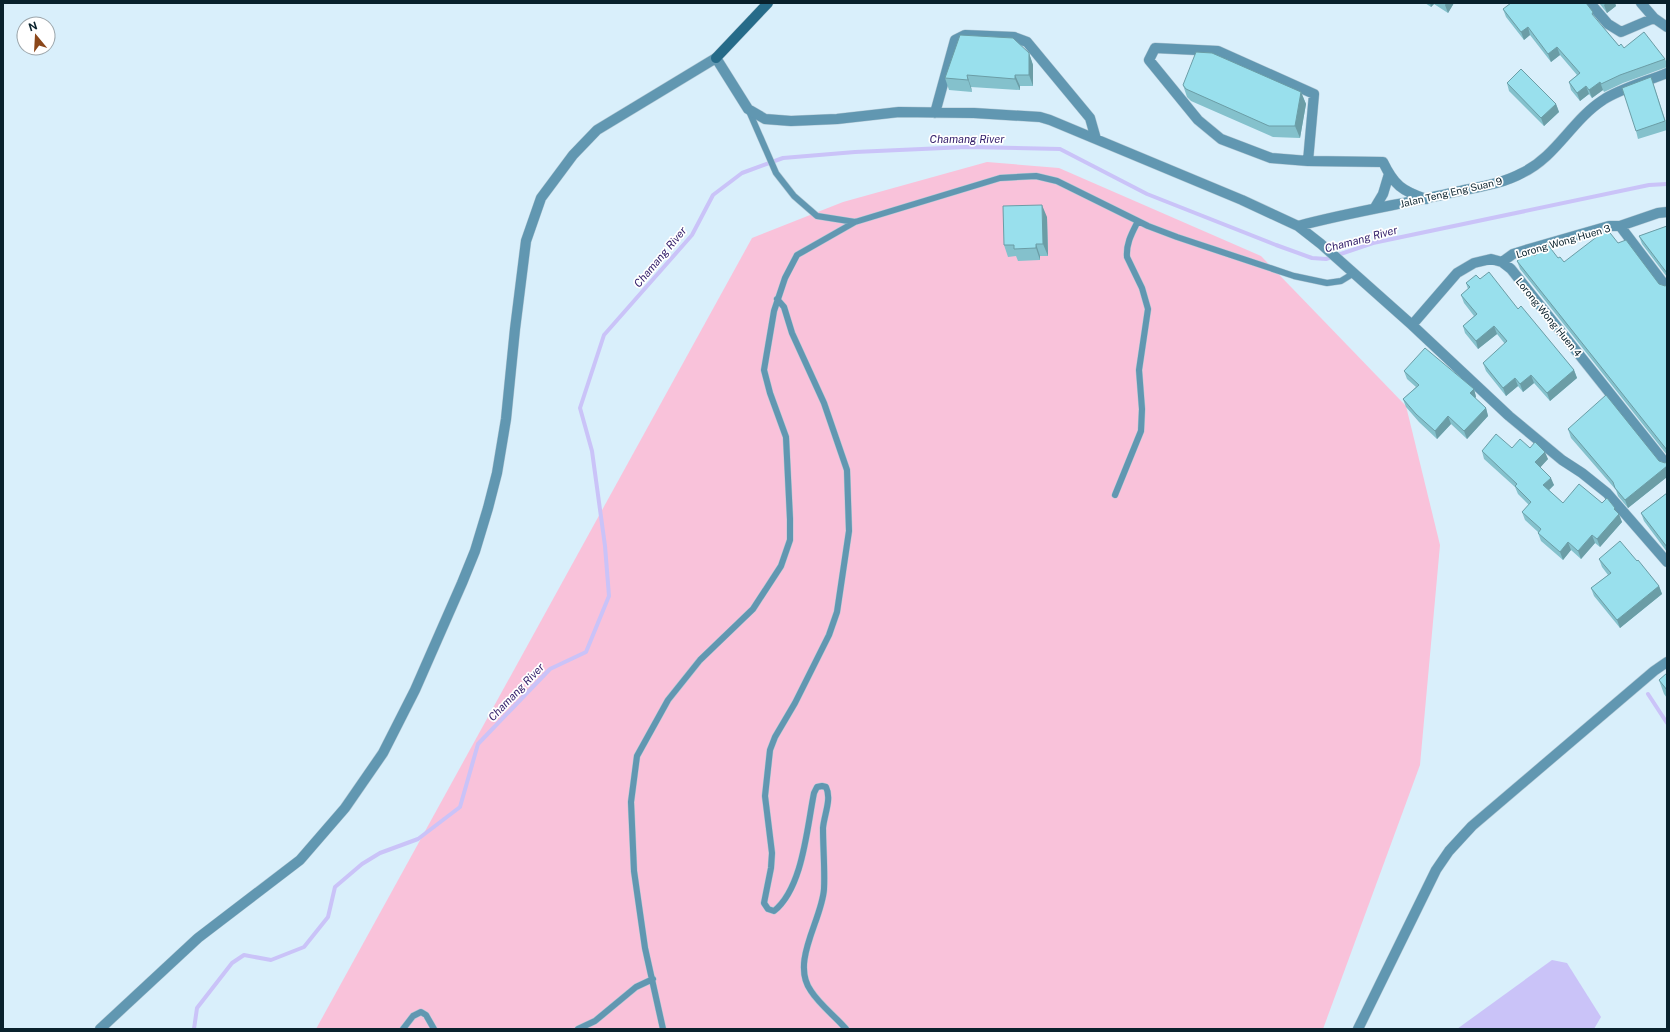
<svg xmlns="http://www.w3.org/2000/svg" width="1670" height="1032" font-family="'Public Sans',sans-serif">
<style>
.green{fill:#f9c2da}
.water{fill:#cac3f8}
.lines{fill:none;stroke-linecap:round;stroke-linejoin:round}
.stream{stroke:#cac3f8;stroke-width:4}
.lane-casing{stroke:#b4cad6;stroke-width:7}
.street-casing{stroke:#b4cad6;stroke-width:11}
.secondary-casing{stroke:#b4cad6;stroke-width:11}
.lane{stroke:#6197b1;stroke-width:6}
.street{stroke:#6197b1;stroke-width:10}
.secondary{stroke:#266b89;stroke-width:10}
.wall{fill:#84c1cc}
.shaded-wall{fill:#6b9da6}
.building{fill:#99e0ed;stroke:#6b9da6}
.labels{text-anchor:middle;stroke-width:3.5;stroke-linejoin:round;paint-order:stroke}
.street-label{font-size:10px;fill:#09212c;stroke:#fff}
.water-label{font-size:11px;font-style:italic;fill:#36226c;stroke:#fff}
</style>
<rect width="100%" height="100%" fill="#d9effb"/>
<path class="green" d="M987,162L1059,168L1261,256L1406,406L1440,545L1420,765L1323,1029H316L752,238L843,202Z"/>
<path class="water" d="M1552,960L1567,963L1601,1017L1594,1029H1457Z"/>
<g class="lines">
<path class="stream" d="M1648,694L1667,723
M194,1029L197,1008L232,963L244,955L271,960L304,947L328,917L335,887L362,864L380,853L418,839L460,807L478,744L550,669L586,652L609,596L605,546L592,451L580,408L604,335L692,235L713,195L742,173L783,158L855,152L966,147L1060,149L1147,194L1276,245L1312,258L1326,259L1373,243L1649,185L1667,184"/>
<defs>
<path id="lane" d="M749,111L776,173L794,196L817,216L855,222L1000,178L1036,176L1057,181L1148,226L1177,237L1294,276L1327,283L1341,281L1354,273
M777,299L784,307L792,333L824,403L847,470L849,531L837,612L829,635L795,703L775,737L770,750L765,796L772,853L771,868L764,903L768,909L774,911C803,888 807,827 814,793L817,787L822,786L826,787C832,799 824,815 823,828C823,848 825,869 824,889C822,920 790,962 811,991C820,1005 835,1016 846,1029
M1115,495L1141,431L1142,409L1139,370L1148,309L1142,288L1127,257C1126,243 1132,233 1138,221
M403,1029L413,1016L421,1012L426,1015L434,1029
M578,1029L595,1021L636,987L653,979
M663,1029L645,948L634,871L631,802L637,756L668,700L700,660L753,609L781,566L790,540V519L786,437L770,393L764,370L774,311L785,278L797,255L855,222"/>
<path id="street" d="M1590,3L1608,24L1621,32L1654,18
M1641,3L1654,18L1667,27
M935,113L955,40L965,35L1014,37L1027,42L1090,118L1096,139
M1308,161L1314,94L1218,51L1155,48L1149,60L1198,120L1221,139L1271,158L1308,161L1383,162C1394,185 1402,191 1426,199
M1374,209L1383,194L1389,174
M1298,226C1350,212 1403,204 1455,192C1478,187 1502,184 1522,173C1556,157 1572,120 1603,100C1619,89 1648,81 1667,73
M1620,226L1658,213L1667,212
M1502,262L1513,254L1529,249L1609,226H1620L1667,288
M1412,325L1457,273L1474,263L1491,259L1502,262L1511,269L1667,465
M100,1029L198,938L300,860L345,808L383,753L415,690L462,583L475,551L488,508L497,473L506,419L515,329L526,241L541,198L573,155L597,130L716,58L748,109L765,119L791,121L837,119L899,112L974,113L1040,117L1050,120L1242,200L1298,226L1321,244L1412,325L1509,416L1562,460L1582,473L1607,493L1667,562
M1358,1029L1436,870L1449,851L1472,826L1654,671L1667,662"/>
<path id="secondary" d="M716,58L768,3"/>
</defs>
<use href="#lane" class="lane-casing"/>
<use href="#street" class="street-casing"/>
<use href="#secondary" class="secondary-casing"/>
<use href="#lane" class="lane"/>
<use href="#street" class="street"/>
<use href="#secondary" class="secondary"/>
</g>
<path class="wall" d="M1425,3H1454L1448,13L1434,4L1431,7Z
M1599,3H1615L1616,6L1607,13Z
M1503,9L1595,18L1619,46L1624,48L1665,59L1667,63V67L1623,83L1604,92L1603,90L1592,98L1589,94L1580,101L1571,90L1569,82L1577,75L1560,55L1551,62L1530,35L1524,40L1506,17Z
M1029,53L1033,65V86H1020V90L971,87L972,92L949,90L945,78Z
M1651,77L1667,125V130L1638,139L1636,131Z
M1507,83L1556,104L1559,112L1544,126L1509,91Z
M1183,85L1301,92L1306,104L1300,138L1273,137L1191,101L1187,97Z
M1047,217L1048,256H1040V260L1018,261L1016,256L1008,257L1004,245Z
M1667,226V277L1642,244L1639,236Z
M1618,243L1659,284L1665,286L1667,285V455L1520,269L1517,261L1534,256L1558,258L1564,262Z
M1480,279L1518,309L1574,370L1577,378L1550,401L1534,383L1523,392L1518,386L1506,396L1486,371L1483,363L1505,344L1497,334L1478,349L1465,333L1463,326L1474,316L1464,303L1461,295L1468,289L1466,283Z
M1404,371L1474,389L1476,397L1475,398L1486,408L1488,416L1467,439L1451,424L1437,439L1419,422L1406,407L1403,399L1416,387L1407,379Z
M1568,429L1665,463L1667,462V477L1628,508L1618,496L1616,490L1571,438Z
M1512,448H1530L1548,459L1540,467L1554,485L1549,490L1563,503H1602L1617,512L1622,522L1600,547L1595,543L1581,559L1571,550L1563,560L1541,541L1538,533V532L1525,520L1522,512L1529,505L1518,494L1515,487L1484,459L1482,451Z
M1667,493V552L1644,521L1641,513Z
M1599,559L1637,561L1659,586L1662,594L1620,628L1594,596L1591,588L1608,575L1602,567Z
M1667,673V698L1664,694L1659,680Z"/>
<path class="shaded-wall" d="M1430,3H1433L1434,4L1431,7Z
M1446,3H1454L1448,13L1445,5Z
M1606,3H1615L1616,6L1607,13L1604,5Z
M1528,27L1530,35L1524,40L1521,32Z
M1557,47L1560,55L1551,62L1548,54Z
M1029,53L1033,65V86L1029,75Z
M967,75L971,87L972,92L968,80Z
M1015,75L1020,86V90L1015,79Z
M1600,82L1603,90L1592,98L1589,90Z
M1586,86L1589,94L1580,101L1577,93Z
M1301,92L1306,104L1300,138L1295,126Z
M1556,104L1559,112L1544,126L1541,118Z
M1042,205L1047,217L1048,256L1043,244Z
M1036,244L1040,256V260L1036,248Z
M1494,326L1497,334L1478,349L1476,341Z
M1574,370L1577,378L1550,401L1547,393Z
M1531,375L1534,383L1523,392L1520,384Z
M1515,378L1518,386L1506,396L1503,388Z
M1474,389L1476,397L1472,401L1470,393Z
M1486,408L1488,416L1467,439L1464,431Z
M1448,416L1451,424L1437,439L1435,431Z
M1545,452L1548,459L1538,470L1535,462Z
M1667,466V477L1628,508L1625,500Z
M1551,478L1554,485L1546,493L1543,485Z
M1615,508L1618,515L1619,514L1622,522L1600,547L1597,539L1614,509Z
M1592,535L1595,543L1581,559L1578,551Z
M1568,542L1571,550L1563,560L1560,552Z
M1659,586L1662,594L1620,628L1617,620Z"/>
<path class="building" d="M1511,3H1586L1593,12L1592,14L1619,46L1621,44L1624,48L1644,32L1665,59L1620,75L1601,84L1600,82L1589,90L1586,86L1577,93L1569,82L1580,73L1557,47L1548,54L1528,27L1521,32L1503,9Z
M960,35L1013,38L1029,53V75H1015V79L967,75L968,80L945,78Z
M1196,52L1212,53L1301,92L1295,126H1269L1186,89L1183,85Z
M1521,69L1556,104L1541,118L1507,83Z
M1651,77L1665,121L1636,131L1622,88Z
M1042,205L1043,244H1036V248L1014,249V245H1004L1003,206Z
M1667,226V273L1639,236Z
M1607,229L1618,243L1626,240L1659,284L1665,286L1667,285V450L1517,261L1530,251L1534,256L1548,245L1558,258L1560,257L1564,262Z
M1489,272L1518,309L1521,306L1574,370L1547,393L1531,375L1520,384L1515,378L1503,388L1483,363L1507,341L1494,326L1476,341L1463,326L1477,314L1461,295L1470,287L1466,283L1476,275L1480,279Z
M1425,348L1474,389L1470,393L1486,408L1464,431L1448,416L1435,431L1416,414L1403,399L1419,385L1404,371Z
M1606,395L1659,461L1665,463L1667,462V466L1625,500L1615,488L1613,482L1568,429Z
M1496,434L1512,448L1520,439L1530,448L1535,442L1545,452L1535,462L1551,478L1543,485L1563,503L1579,484L1602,503L1607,498L1615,508L1614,509L1619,514L1597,539L1592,535L1578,551L1568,542L1560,552L1538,533L1541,529L1522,512L1531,502L1515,486L1517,484L1482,451Z
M1667,493V547L1641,513Z
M1620,541L1637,561L1638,560L1659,586L1617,620L1591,588L1611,573L1599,559Z
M1667,673V690L1659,680Z"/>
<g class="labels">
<g class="street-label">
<text transform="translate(1451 192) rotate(-13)" y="4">Jalan Teng Eng Suan 9</text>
<text transform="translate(1563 241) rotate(-16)" y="4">Lorong Wong Huen 3</text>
<text transform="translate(1549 317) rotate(51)" y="4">Lorong Wong Huen 4</text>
</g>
<g class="water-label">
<text x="967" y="143">Chamang River</text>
<text transform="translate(1361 239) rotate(-15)" y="4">Chamang River</text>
<text transform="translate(660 257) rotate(-50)" y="4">Chamang River</text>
<text transform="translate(516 692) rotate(-46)" y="4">Chamang River</text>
</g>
</g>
<rect width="1670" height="1032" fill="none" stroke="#09212c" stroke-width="8"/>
<g transform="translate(36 36) rotate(342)"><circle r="19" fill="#ffffff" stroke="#9da6ab"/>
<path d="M0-3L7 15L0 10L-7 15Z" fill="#8b471a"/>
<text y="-6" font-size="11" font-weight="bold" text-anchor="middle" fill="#09212c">N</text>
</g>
</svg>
